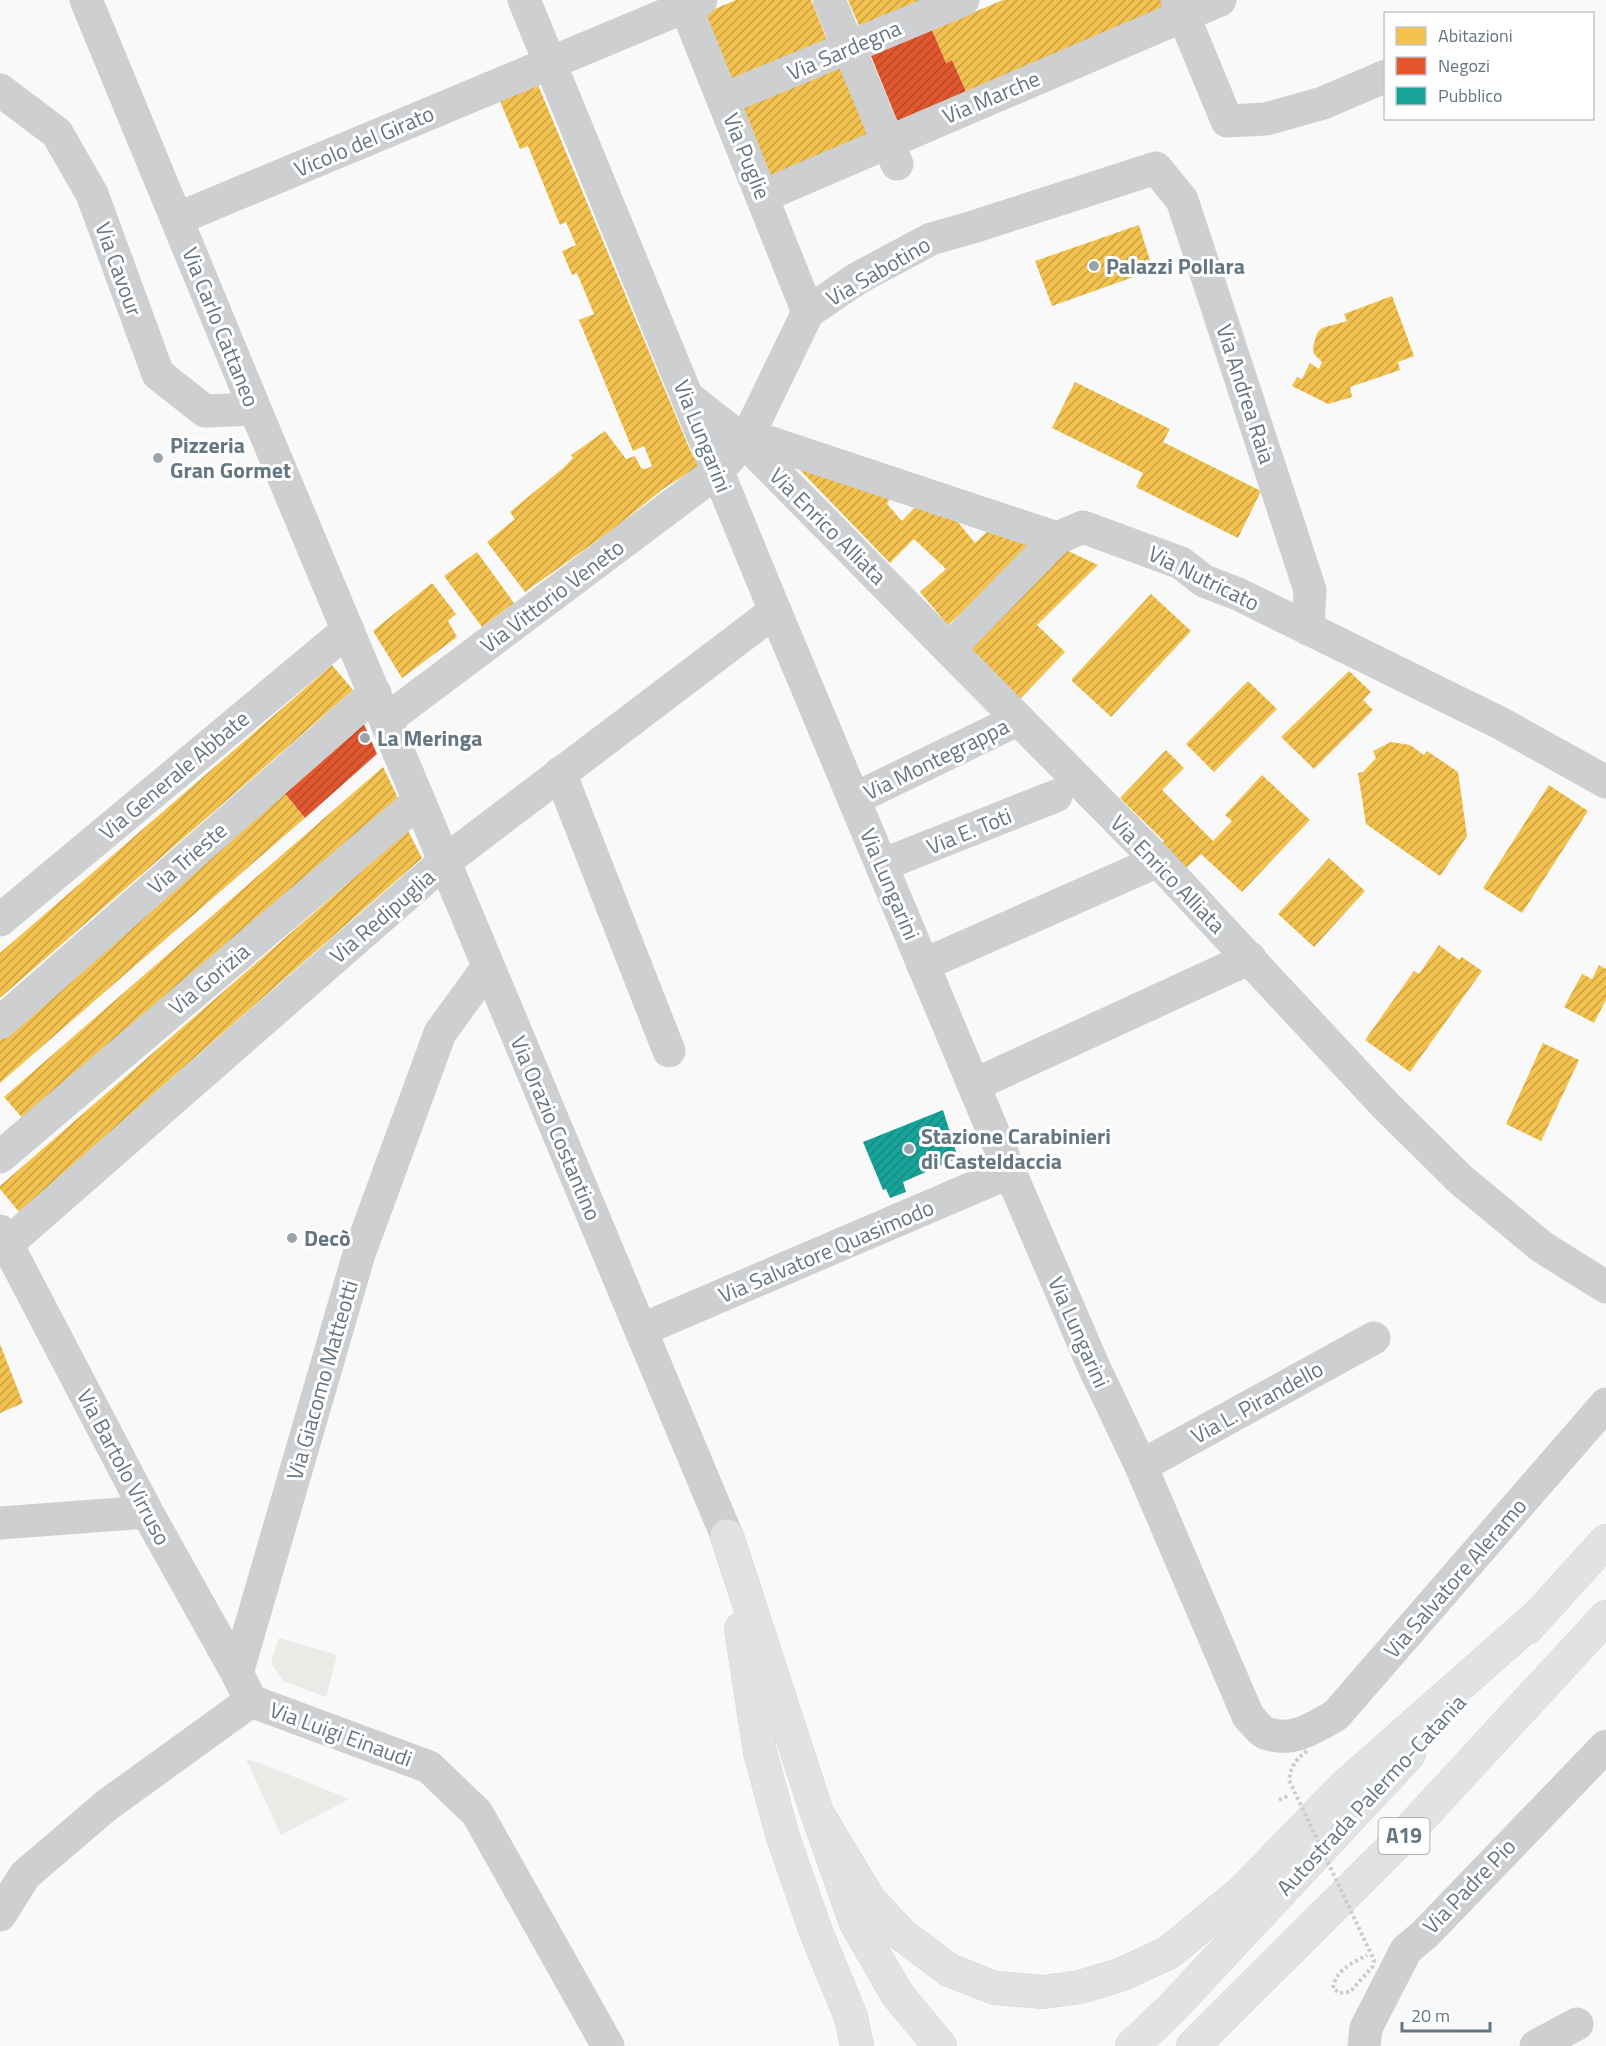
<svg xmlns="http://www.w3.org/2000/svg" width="1606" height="2046" font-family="'Titillium Web',sans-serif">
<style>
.park{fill:#e8ebe6}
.homes{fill:url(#homes-hatch)}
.shops{fill:url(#shops-hatch)}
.public{fill:url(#public-hatch)}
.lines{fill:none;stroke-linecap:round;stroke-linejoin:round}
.motorway-casing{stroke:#d5d6d6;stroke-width:34}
.path{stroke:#cbcccd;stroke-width:4;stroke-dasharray:3 3;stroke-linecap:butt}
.minor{stroke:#cecfd0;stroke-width:33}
.tertiary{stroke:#cecfd0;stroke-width:33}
.motorway{stroke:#e1e2e2;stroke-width:33}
.path-bridge{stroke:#cbcccd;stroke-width:4;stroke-dasharray:3 3;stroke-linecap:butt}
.poi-dot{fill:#99a4ac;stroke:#fff;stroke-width:2}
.labels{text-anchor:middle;stroke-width:6;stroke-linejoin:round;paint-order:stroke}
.shield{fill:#fff;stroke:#939fa8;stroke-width:1.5}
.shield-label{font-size:21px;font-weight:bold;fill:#657683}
.street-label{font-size:22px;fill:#657683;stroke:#fff}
.poi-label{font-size:22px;font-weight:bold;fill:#657683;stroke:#fff;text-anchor:start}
</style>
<defs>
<pattern id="homes-hatch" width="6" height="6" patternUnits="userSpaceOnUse" patternTransform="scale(1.5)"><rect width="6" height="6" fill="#f2c14e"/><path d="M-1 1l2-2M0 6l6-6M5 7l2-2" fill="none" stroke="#c8a146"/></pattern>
<pattern id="shops-hatch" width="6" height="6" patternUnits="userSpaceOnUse" patternTransform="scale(1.5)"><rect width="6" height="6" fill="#e4572e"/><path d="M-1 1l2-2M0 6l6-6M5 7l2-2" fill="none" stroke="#b24a2c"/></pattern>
<pattern id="public-hatch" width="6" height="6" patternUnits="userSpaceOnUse" patternTransform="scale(1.5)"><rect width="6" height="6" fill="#17a398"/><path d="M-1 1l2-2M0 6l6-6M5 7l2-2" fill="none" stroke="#188981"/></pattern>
</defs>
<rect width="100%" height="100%" fill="#f9f9f9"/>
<path class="park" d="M279,1638L337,1655L326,1697L283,1681L271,1663Z
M246,1759L260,1763L349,1799L281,1835Z"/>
<path class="homes" d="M736,0H811L827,40L731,81L703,14Z
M848,0H926L861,30Z
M1003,0H1163L1168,11L968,96L952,60L946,63L932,30Z
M840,67L869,137L771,178L742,108Z
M538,85L690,450L699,466L663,489L612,530L525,592L487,542L515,519L510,512L562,469L573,458L571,455L605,431L626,459L635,456L641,468L646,469L652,466L644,446L633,451L579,320L594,314L577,273L572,275L562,251L576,245L566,222L560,225L528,146L520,149L500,101Z
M1139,225L1153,270L1052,306L1035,261Z
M1392,296L1414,356L1398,362L1400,370L1350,387L1352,397L1328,404L1292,386L1297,377L1302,379L1310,363L1319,369L1322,362L1314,354L1313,347L1317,333L1322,328L1347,321L1344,314Z
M1075,382L1170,429L1163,442L1261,491L1238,538L1136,487L1143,473L1052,428Z
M797,467L892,494L887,504L902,521L919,503L952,515L975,543L990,529L1038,544L948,625L920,592L946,569L914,539L890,563Z
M1064,549L1098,565L1037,625L1065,652L1020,699L968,647Z
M477,552L514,603L482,627L444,576Z
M432,583L456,614L448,621L457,637L402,678L373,631Z
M1151,594L1191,631L1111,717L1071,680Z
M332,665L353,690L0,998V953Z
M1349,671L1371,692L1363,700L1373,710L1314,769L1281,737Z
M1248,681L1277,709L1214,772L1186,744Z
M1391,742L1410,745L1424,755L1427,751L1458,772L1467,836L1440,876L1366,824L1358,773L1363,772L1376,758L1373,751Z
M1166,750L1184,768L1162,790L1213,841L1232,821L1225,815L1262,775L1310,820L1242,892L1201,854L1183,871L1159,846L1164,841L1120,798Z
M383,767L398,798L26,1122L4,1097Z
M1549,785L1588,811L1522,913L1483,888Z
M283,791L305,818L0,1083V1038Z
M408,831L422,858L19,1212L0,1189V1186Z
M1329,858L1365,891L1314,947L1278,914Z
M1439,945L1459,960L1462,957L1482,971L1410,1072L1365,1040L1414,971L1419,974Z
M1599,965L1606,969V1000L1594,1023L1564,1007L1582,974L1592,979Z
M1543,1043L1579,1060L1541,1141L1506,1124Z
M0,1344L23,1403L0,1413Z"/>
<path class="shops" d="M932,30L946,63L952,60L968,96L899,125L871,56Z
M363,722L377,754L305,818L283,791Z"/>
<path class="public" d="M943,1110L958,1158L903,1182L906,1192L890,1198L886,1189L883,1190L863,1142Z"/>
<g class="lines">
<defs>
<path id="motorway" d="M727,1536L817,1813L856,1923L897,1994L940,2046
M1527,1628L1606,1541
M741,1629L760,1752L783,1837L816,1932L851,2017L857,2046
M817,1813L870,1901L901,1934L949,1970L995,1988L1043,1992L1080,1987L1120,1975L1168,1953L1241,1893L1345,1786L1541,1613
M1132,2046L1173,2007L1409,1754
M1193,2046L1402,1838L1606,1617"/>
</defs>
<use href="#motorway" class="motorway-casing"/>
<path class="path" d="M1279,1800L1290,1795
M1333,1988C1335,1970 1353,1963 1367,1955"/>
<path class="minor" d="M683,0L808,312
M829,0L897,164
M1177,0L1227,121L1266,119L1323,103L1386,76
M724,99L963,0
M763,196L1220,0
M177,219L701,0
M1308,629L1310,590L1182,200L1156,168L973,227L931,239L858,278L808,312L745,442H768L1057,538L1083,527L1181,563L1204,581L1238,594L1502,724L1606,782
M949,649L1057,538
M560,773L669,1051
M854,799L1017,720
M882,865L1056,796
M0,920L348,630
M923,965L1158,861
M0,1023L375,693
M974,1085L1250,958
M0,1157L419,801
M0,1231L147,1512L237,1673L251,1701
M7,1244L444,862L775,611
M1141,1466L1374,1338
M0,1523L147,1512
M237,1673L359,1254L440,1033L488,967
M251,1701L429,1767L477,1813L608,2046
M0,1915L25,1875L107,1805L251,1701
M1364,2046L1366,2028L1406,1950L1425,1934L1606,1746
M1536,2046L1577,2024"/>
<path class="tertiary" d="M86,0L255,409L727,1536
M524,0L775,611L1010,1172L1093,1365L1141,1466L1248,1716C1253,1721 1259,1730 1265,1733C1292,1743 1314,1728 1336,1715L1606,1404
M0,90L57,133L92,194L158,374L205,411L255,409
M690,399L745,442L1158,861L1386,1106L1461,1180L1542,1247L1606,1287
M386,720L718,471L731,456
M641,1330L1010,1172"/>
<use href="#motorway" class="motorway"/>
<path class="path-bridge" d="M1307,1751C1296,1759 1291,1766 1289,1780L1374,1960L1373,1966L1350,1992L1339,1993L1333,1988"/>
</g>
<g class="poi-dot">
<circle cx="1094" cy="266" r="6"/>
<circle cx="158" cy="458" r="6"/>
<circle cx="365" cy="738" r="6"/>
<circle cx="909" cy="1149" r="6"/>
<circle cx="292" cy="1238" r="6"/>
</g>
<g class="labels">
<rect class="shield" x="1378.5" y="1818" width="51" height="36" rx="4.5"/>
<g class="shield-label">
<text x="1404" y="1843">A19</text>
</g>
<g class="street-label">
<text transform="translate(844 50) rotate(-23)" y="8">Via Sardegna</text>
<text transform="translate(991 97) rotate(-23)" y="8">Via Marche</text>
<text transform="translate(364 141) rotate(-23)" y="8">Vicolo del Girato</text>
<text transform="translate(747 156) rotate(68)" y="8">Via Puglie</text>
<text transform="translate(119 269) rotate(70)" y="8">Via Cavour</text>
<text transform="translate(878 271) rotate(-30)" y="8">Via Sabotino</text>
<text transform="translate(221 327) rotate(68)" y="8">Via Carlo Cattaneo</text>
<text transform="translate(1246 394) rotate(72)" y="8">Via Andrea Raia</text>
<text transform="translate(703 436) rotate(68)" y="8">Via Lungarini</text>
<text transform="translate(828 526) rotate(45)" y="8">Via Enrico Alliata</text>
<text transform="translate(1204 578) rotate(26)" y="8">Via Nutricato</text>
<text transform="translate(552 596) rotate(-37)" y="8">Via Vittorio Veneto</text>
<text transform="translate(936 759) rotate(-26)" y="8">Via Montegrappa</text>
<text transform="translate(174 775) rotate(-40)" y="8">Via Generale Abbate</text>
<text transform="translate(969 831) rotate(-22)" y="8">Via E. Toti</text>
<text transform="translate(187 858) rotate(-41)" y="8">Via Trieste</text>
<text transform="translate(1168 874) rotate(46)" y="8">Via Enrico Alliata</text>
<text transform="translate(890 884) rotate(67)" y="8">Via Lungarini</text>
<text transform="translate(382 916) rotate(-41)" y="8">Via Redipuglia</text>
<text transform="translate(209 979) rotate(-40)" y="8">Via Gorizia</text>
<text transform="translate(556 1128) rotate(67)" y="8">Via Orazio Costantino</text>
<text transform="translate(826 1251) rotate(-23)" y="8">Via Salvatore Quasimodo</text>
<text transform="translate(1079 1332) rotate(66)" y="8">Via Lungarini</text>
<text transform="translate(322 1380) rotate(-74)" y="8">Via Giacomo Matteotti</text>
<text transform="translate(1257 1402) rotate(-29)" y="8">Via L. Pirandello</text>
<text transform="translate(124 1467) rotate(62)" y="8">Via Bartolo Virruso</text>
<text transform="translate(1455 1578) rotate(-49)" y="8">Via Salvatore Aleramo</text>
<text transform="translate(341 1734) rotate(20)" y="8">Via Luigi Einaudi</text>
<text transform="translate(1371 1795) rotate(-47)" y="8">Autostrada Palermo-Catania</text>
<text transform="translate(1469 1886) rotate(-46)" y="8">Via Padre Pio</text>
</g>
<g class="poi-label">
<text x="1106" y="274">Palazzi Pollara</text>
<text x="170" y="453">Pizzeria<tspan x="170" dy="25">Gran Gormet</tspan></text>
<text x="377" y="746">La Meringa</text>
<text x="921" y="1144">Stazione Carabinieri<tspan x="921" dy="25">di Casteldaccia</tspan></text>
<text x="304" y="1246">Decò</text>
</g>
</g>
<rect x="1384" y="12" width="210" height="108" fill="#ffffff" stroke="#c1c8cd" stroke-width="1.5"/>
<rect x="1396" y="27" width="30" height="18" fill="#f2c14e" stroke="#c1c8cd" stroke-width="1.5"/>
<text x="1438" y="42" font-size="18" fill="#657683">Abitazioni</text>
<rect x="1396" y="57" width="30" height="18" fill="#e4572e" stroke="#c1c8cd" stroke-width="1.5"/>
<text x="1438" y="72" font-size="18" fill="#657683">Negozi</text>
<rect x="1396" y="87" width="30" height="18" fill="#17a398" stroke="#c1c8cd" stroke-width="1.5"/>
<text x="1438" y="102" font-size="18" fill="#657683">Pubblico</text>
<path d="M1402 2022v9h88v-9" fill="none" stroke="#657683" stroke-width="3"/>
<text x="1411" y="2022" font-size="18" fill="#657683" stroke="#ffffff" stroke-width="4.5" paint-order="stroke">20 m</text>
</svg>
